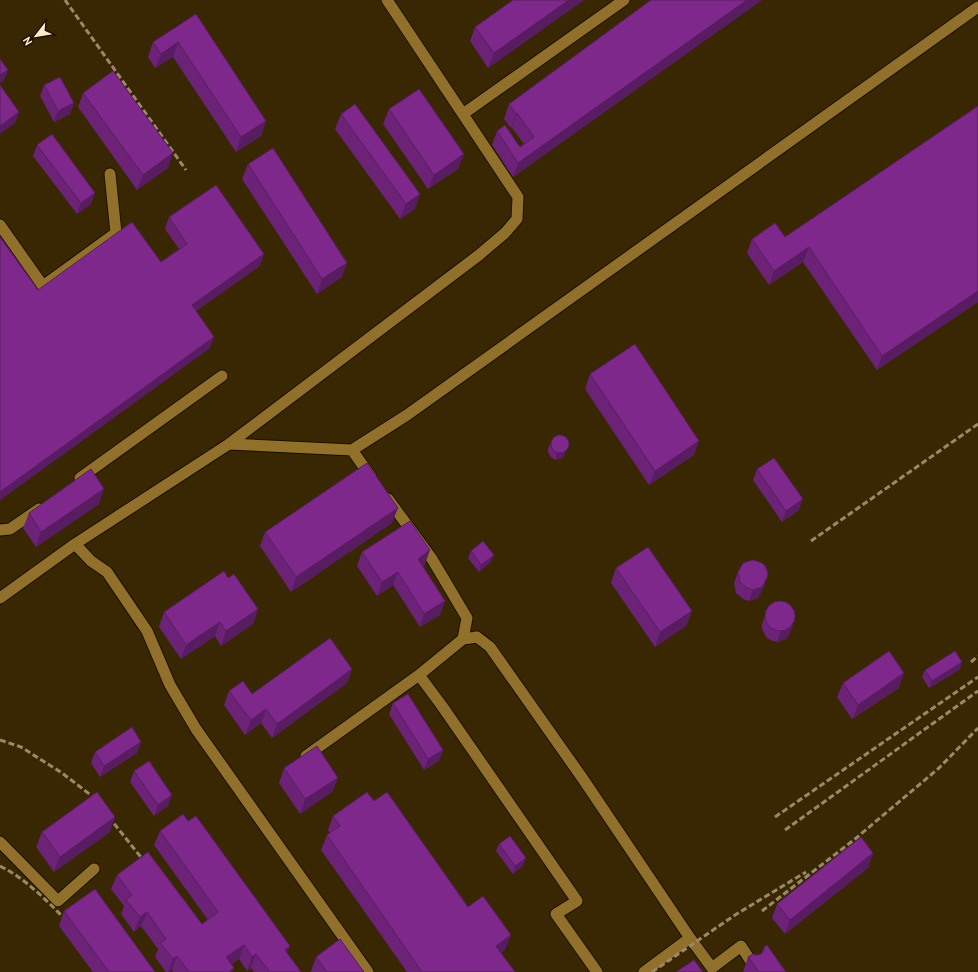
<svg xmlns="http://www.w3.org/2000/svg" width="978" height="972" font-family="'PT Sans',sans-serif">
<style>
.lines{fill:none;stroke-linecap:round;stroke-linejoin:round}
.minor-casing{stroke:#1b1100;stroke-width:13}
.minor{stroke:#91702b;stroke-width:11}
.rail{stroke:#9b8966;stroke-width:3;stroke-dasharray:6 3;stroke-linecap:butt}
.wall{fill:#6c2277}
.shaded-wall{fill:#581c61}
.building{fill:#7d288a;stroke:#581c61}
</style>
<rect width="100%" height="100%" fill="#382702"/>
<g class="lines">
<defs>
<path id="minor" d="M463,114L624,0
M0,225L43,286L116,233L110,174
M229,444L479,255L505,233L517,219L518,197L387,0
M352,450L371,477
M80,478L222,376
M0,530L10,529L39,509
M75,544L91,561L107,572L147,631L170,685L196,729L368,972
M0,598L75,544L229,444L352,450L407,415L978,7
M463,639L477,637L490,647L583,779L690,938L644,972
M419,675L442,706L577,901L556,914L597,972
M306,756L419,675L463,639L467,618L432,559L388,499
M0,842L58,901L94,869
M690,938L712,968L741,946L752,963"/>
</defs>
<use href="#minor" class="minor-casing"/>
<use href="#minor" class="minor"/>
<path class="rail" d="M65,0L186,170
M811,541L978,424
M971,662L978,656
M0,740L21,747L62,773L92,796L148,866
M775,817L978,677
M785,830L978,691
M0,866C26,879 46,900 66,920
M762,911L855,839L939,768L978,728
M652,972L735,915L806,872"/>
</g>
<path class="wall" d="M584,0L488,68L470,41L475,27Z
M651,0H762L513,177L492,145L497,131L520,147L524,144L512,128H511L504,119L509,104Z
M196,14L266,121L261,136L236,152L173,57L155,68L148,57L153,42Z
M44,85L74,103L70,114L54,122L40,96Z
M83,93L168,168L137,190L78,107Z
M978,106V302L877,370L803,262L769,285L747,253L752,239L785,237Z
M389,109L464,154L458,169L428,189L383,124Z
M341,114L415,209L400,219L335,129Z
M37,145L91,204L77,214L33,156Z
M248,164L342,277L317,294L242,179Z
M169,217L260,266L196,311L210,348L0,500V237L38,290L161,262L179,249L165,229Z
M590,374L694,455L649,485L585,389Z
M551,442L564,457L560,459L555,460L551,457L548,452V449Z
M757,469L799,510L782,522L753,480Z
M99,504L36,547L23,528L29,513Z
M392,523L291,592L260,546L265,532Z
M471,551L491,562L479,572L468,558Z
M362,552L425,564L423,566L445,601L440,615L420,627L393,585L377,596L357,566Z
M616,568L692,611L686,626L655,647L611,583Z
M738,572L763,589L758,598L749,601L743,599L736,593L734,583Z
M228,578L258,609L253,624L221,646L215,636L181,659L159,627L164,612Z
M766,613L793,624L789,635L786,639L777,642L770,640L766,637L762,629V624Z
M962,662L959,670L929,688L922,677L925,670Z
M352,669L347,683L272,738L261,723L245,735L224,705L229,691L252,694Z
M843,683L899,688L852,719L837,697Z
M393,703L443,750L439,761L424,770L389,714Z
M141,742L137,753L100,777L91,763L95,752Z
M284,768L338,778L332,792L300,814L279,783Z
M134,771L168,806L154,816L130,782Z
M374,801L468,907L505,950L501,953L515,972H407L321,850L327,835L330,833L328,830L333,816Z
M188,821L290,946L287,953L301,972H254L251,968L247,971L239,959L232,964L234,968L232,972H173L172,970L169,972H166L155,957L158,949L141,926L134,932L121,914L124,906L111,889L117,875L202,924L208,920L154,845L160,831Z
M42,832H110L54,872L36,847Z
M499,844L523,866L513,874L496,851Z
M873,853L868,868L785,934L772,918L777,904Z
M64,911L155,972H93L59,926Z
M764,947L786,972H743L748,957L761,954Z
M316,957L364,972H311V971Z"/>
<path class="shaded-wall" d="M569,0H584L488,68L494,53Z
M747,0H762L513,177L518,163Z
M178,42L173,57L155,68L161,54Z
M8,70L4,81L0,83V75Z
M74,103L70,114L54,122L58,111Z
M19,112L15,123L0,134V126Z
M517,113L512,128H511L516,114Z
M266,121L261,136L236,152L241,137Z
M173,153L168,168L137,190L143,175Z
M464,154L458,169L428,189L434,175Z
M95,193L91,204L77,214L81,203Z
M420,194L415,209L400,219L406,204Z
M809,247L803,262L769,285L774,271Z
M264,254L260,266L188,316L192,305Z
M347,263L342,277L317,294L322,279Z
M978,291V302L877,370L882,356Z
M214,337L210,348L0,500V492Z
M699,441L694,455L649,485L655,471Z
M566,449L564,457L560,459L555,460L558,452Z
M104,489L99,504L36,547L41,532Z
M803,499L799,510L782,522L786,511Z
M398,508L392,523L291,592L296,577Z
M430,550L425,564L413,572L418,559Z
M494,555L491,562L479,572L481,565Z
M398,572L393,585L377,596L382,582Z
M767,578L763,589L758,598L749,601L753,590Z
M445,601L440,615L420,627L424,614Z
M258,609L253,624L221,646L226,631Z
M692,611L686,626L655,647L660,632Z
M220,622L215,636L181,659L186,645Z
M793,624L789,635L786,639L777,642L781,631Z
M962,662L959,670L929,688L932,681Z
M352,669L347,683L272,738L277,724Z
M904,673L899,688L852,719L858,705Z
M266,709L261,723L245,735L251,720Z
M141,742L137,753L100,777L104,766Z
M443,750L439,761L424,770L428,759Z
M338,778L332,792L300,814L305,799Z
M172,795L168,806L154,816L158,805Z
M115,817L110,832L54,872L60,857Z
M873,853L868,868L785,934L790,920Z
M526,858L523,866L513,874L515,866Z
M147,912L141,926L134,932L140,917Z
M511,935L505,950L491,960L496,946Z
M244,945L239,959L221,972L226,957Z
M290,946L285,960V950Z
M256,954L251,968L247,971L252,957Z
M177,956L172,970L169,972H168L173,959Z
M234,968L232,972H229L230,971Z"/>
<path class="building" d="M513,0H569L494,53L475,27Z
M651,0H747L518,163L497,131L505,125L520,147L534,137L517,113L516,114L509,104Z
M196,14L266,121L241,137L178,42L161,54L153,42Z
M0,59L8,70L0,75Z
M113,71L173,153L143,175L83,93Z
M60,77L74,103L58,111L44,85Z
M0,85L19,112L0,126Z
M419,89L464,154L434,175L389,109Z
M355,104L420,194L406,204L341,114Z
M978,106V291L882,356L809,247L774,271L752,239L775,223L785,237Z
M52,134L95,193L81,203L37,145Z
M273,148L347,263L322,279L248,164Z
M216,185L264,254L192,305L214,337L0,492V237L38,290L132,222L161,262L187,244L169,217Z
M635,344L699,441L655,471L590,374Z
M551 444a9 9 0 1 1 18 0a9 9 0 1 1-18 0Z
M774,458L803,499L786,511L757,469Z
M367,463L398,508L296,577L265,532Z
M91,469L104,489L41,532L29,513Z
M410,521L430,550L418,559L445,601L424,614L398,572L382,582L362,552Z
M483,541L494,555L481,565L471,551Z
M648,547L692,611L660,632L616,568Z
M753,560L762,563L765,566L768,573L767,578L762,587L753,590L747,588L740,582L738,572L743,563Z
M224,571L228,578L234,574L258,609L226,631L220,622L186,645L164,612Z
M765 616a15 15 0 1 1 30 0a15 15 0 1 1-30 0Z
M330,638L352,669L277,724L266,709L251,720L229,691L243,681L252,694Z
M889,651L904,673L858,705L843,683Z
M955,651L962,662L932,681L925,670Z
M408,694L443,750L428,759L393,703Z
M132,727L141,742L104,766L95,752Z
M317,746L338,778L305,799L284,768Z
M149,761L172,795L158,805L134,771Z
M97,792L115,817L60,857L42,832Z
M367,792L374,801L387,792L468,907L483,896L511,935L496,946L515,972H422L327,835L340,826L333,816Z
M183,814L188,821L196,816L290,946L285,950L301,972H270L256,954L252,957L244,945L226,957L234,968L230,971L231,972H189L177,956L173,959L160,943L166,939L147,912L140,917L126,900L132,895L117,875L148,852L202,924L218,912L160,831Z
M510,836L526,858L515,866L499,844Z
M861,837L873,853L790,920L777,904Z
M95,889L155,972H109L64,911Z
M340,939L364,972H327L316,957Z
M767,945L786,972H759L748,957L753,954L757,955L761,954L764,951V947Z
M694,960L703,972H676Z"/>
<g transform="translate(36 36) rotate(239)" stroke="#1d1000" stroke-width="3" paint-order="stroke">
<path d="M0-3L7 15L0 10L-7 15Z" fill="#fdeac9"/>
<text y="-6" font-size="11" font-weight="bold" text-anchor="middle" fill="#fdeac9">N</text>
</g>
</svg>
